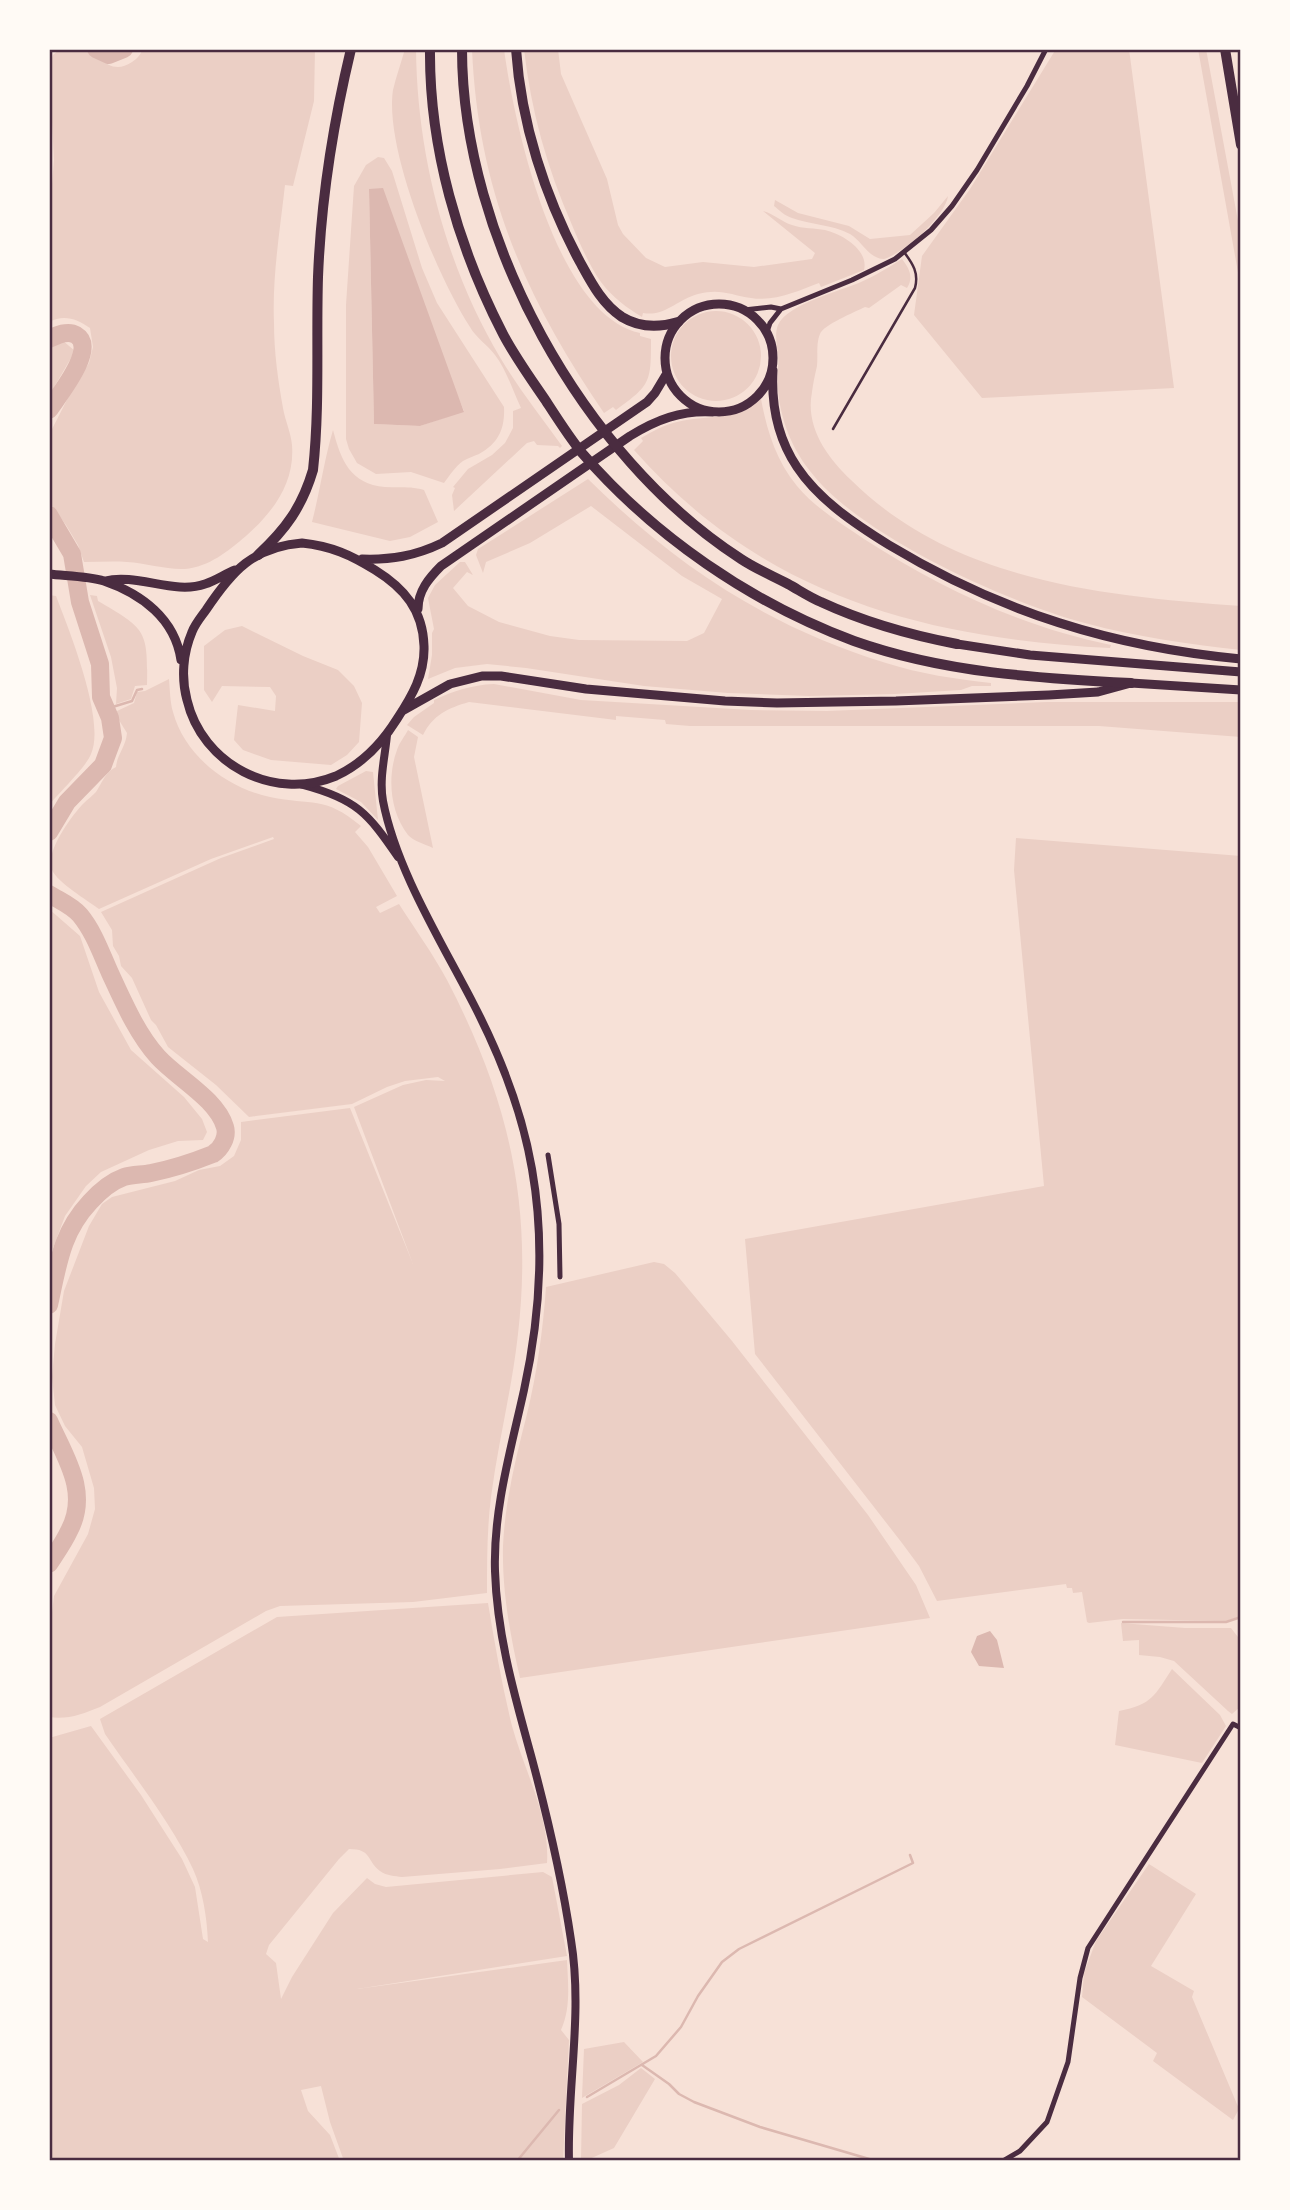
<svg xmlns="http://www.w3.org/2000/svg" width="1290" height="2210" font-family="'Public Sans',sans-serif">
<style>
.green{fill:#ebcfc5;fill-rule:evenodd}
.water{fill:#dcb8b0}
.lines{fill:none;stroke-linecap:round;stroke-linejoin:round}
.stream{stroke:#dcb8b0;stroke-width:2.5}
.river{stroke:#dcb8b0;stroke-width:18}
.service{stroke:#4a2c40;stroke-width:2.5}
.minor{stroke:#4a2c40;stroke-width:5}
.primary{stroke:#4a2c40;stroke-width:8}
.trunk{stroke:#4a2c40;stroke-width:9}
.motorway{stroke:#4a2c40;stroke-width:10}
.neatline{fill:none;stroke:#4a2c40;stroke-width:2.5}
</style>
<rect width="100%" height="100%" fill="#f7e1d7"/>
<path class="green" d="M60,49C67,49 76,47 82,49C100,54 110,77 132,62C138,58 140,55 143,49H315L314,101L293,186L285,185C280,230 272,277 274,323C274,352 278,380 283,408C285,420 291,433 292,445C295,483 273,512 246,536C228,551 209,567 185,569C167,570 146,563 127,562C113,561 98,562 84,562L78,545L66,525L49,502V435L72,390L89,363L93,347L90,328C77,319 64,314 49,322V187L52,184L54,160L49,66L53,55Z
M405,49H416C417,156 446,267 501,359C519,389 541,417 562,446L560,448L558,446L537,445L534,441L527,443L454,511L452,495L455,488L453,487L468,469L492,455L505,443L513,428V411L521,408C513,391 506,369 495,355C488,345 476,338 470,327C438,278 384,149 393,90C396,77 401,63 405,49Z
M472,49H504C514,123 555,315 640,333V336L651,339C651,382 651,385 616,410L613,407L604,413C525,298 478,190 472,49Z
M524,49H558L561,74L607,179L618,225L623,234L646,258L665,267L703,262L754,267L812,259L815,253L763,211C774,214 782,222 792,225C803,229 815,228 825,230C842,234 869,250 864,270L821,287L819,283C798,291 774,302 751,298C731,295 720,288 698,294C678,299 665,317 643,313L642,317C627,308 612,297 601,282C589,265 580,244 572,225C547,168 531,111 524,49Z
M1056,49H1129L1174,388L982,398L914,315L922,256L970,189Z
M1198,49H1206L1241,237V289Z
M378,157L384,158L392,171L422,268L437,303L504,407C505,428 499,443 479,454C474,456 468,458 463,461C455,467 450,475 444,483L411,472L376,474L357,463L349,449L346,439V305L354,186L366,165ZM369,190L464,411L420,426L374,424Z
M948,196C945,217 904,253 884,259C869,259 862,241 850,234C831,224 811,225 792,218C785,216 779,210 774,206L775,200L798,213L849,226L870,239L910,235L934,213Z
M902,259C909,268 914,277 907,288L901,285L869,308L865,307C855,312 823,325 820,334C816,343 818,356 817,366C815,375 813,383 812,392C805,427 827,457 851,480C954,582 1104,596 1241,606V650C1188,644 1136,637 1085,623C1008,603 858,535 810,471C787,442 775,404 778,367C780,355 773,337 778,325C787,304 841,291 861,282C875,276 889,267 902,259Z
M671 356a45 45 0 1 1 90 0a45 45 0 1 1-90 0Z
M62,340L75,351L49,396V346Z
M761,399C767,431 776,460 797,486C815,508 841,523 864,539C940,588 1022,627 1111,645L1110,648C923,638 763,596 634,450L643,441L641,438C653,431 664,425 677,422C714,413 728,424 761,399Z
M333,430C341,460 350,484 385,487C399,488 410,486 424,490L438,522L410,537L390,541L312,522C320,491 324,461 333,430Z
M588,479C676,566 767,626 886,663C920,674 956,679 991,683V686H972L961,690L895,694L809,696L728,693L644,686L526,668L487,664L455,668L428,679L432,655V633L434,629L428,598L435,585L460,562H465L473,575L467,572L453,588L468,606L499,622L550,636L579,640L687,641L704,633L722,599L682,576L591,506L530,543L486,562L483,573L476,555L478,549Z
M49,595L56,596C69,630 106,721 91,754C86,767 59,793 49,805Z
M90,595L97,596L98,601C146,629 148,630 147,685L135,686L131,699L116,704L117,688L111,657Z
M242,626L303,656L338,670L354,686L362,703L359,742L347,755L331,765L271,760L243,750L234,740L238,705L275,711L276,696L270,687L222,686L212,702L204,690V646L225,630Z
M169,679C170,690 170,702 173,712C185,756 227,788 270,797C312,806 324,795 361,826L355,832L368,847L397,896L376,907L380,913L399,904C415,929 433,954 447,980C508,1097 533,1203 518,1334C512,1389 498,1443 491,1497C487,1529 487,1561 487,1593L413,1602L280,1606L266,1611L100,1707C83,1714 67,1720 49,1717V1637L54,1596L88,1534L95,1509L94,1488L82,1447L65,1426L55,1405L52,1377L55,1344L64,1291L89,1226L102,1204L112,1197L175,1181L199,1170L220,1166L234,1156L241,1140V1122L350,1108L413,1264L354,1107L403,1085L426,1080L445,1081L438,1077L405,1081L387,1087L352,1104L249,1117L216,1085L168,1047L156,1025L151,1020L132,978L121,966L119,956L113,946L112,930L101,912L221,858L274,839L273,837L211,859L99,909C87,900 58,883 52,870C44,854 71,816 84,803C87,800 92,796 96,792C102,783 105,772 116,767C117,755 126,746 127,733L117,717V711L134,703L137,692L145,691Z
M494,684L581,700L751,710L827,711L1047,702H1241V737L1099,726H690L666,724L665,720L616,716V720L469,702C448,708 433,715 423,735L407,725L414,717L434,703V700C454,691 471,685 494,684Z
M408,730L418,737L414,757L433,848C425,844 413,841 408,835C390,812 387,777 397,750C399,743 405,736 408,730Z
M366,771L373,772L378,820L361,802L336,789L338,786Z
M1016,838L1241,856V1616L1226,1621L1123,1619L1089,1623L1087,1622L1082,1592L1073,1593L1072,1588H1067L1066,1584L937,1601L919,1566L902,1543L755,1354L745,1239L1044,1186L1014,870Z
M49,909L80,936L99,992L131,1050L184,1097L202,1119L207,1132L203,1140L178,1141L149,1150L101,1172L86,1186L65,1216L49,1259Z
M654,1262L664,1264L675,1273L732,1341L868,1515L916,1585L930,1618L520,1678C510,1634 502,1591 503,1546C505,1501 516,1457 527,1414C537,1373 543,1330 546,1287Z
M488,1603C495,1645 502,1686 512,1726C524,1770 550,1816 547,1863L500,1869L402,1877C395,1876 387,1876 380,1871C366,1860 372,1849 349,1849L339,1859L269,1945L266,1954L276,1963L281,1999L292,1977L333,1913L367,1878L375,1884L386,1887L543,1872L552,1877L567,1956L357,1989L567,1960C568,1984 571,2008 561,2030L569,2040L563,2161H344L330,2122L321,2086L301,2090L308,2111L330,2135L340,2161H49V1738L91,1726L141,1795L182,1859L195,1887L203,1939L208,1942C207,1918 203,1891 193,1869C172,1824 133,1775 105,1734L100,1719L277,1617Z
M1121,1623L1185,1628H1231L1241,1641V1706L1232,1714L1228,1711L1174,1661L1160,1657L1139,1655V1640L1123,1641Z
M1172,1669L1220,1715L1226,1726L1202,1763L1115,1745L1119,1711C1152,1705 1155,1695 1172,1669Z
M1149,1864L1196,1894L1151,1966L1194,1991L1192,1997L1239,2109L1233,2120L1153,2061L1157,2053L1082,1997L1084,1973L1096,1941Z
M624,2042L643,2062L582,2098L584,2049Z
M641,2068L655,2079L614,2148L585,2161H581L582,2104L619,2085Z"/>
<path class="water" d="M383,188L464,412L420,426L374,424L369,189Z
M990,1631L997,1640L1004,1668L979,1666L971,1652L977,1636Z"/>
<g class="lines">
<path class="stream" d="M106,709L132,701L137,690L142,689
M1123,1622H1226L1241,1617
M642,2065L669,2084L679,2094L694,2102L760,2127L876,2161
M587,2097L656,2056L681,2027L698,1996L722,1962L739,1949L913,1863L910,1855
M517,2161L559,2110"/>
<path class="river" d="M96,49L109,55L124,49
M49,339C57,335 68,330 76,335C98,348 58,396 49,410
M49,515L72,554L80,602L100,664L101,697L110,718L113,738L103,765L67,802L49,832
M49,894C60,901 71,905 80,915C94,932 101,953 110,973C123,1001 137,1034 158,1057C177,1078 217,1099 225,1127C228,1137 221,1149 213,1154C193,1162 171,1169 151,1173C142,1175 133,1174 124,1177C110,1182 100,1191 90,1202C61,1233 58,1265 49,1305
M49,1421C65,1457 90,1492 69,1531C64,1542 56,1553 49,1564"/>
<path class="service" d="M833,429L915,288C919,273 913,264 904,252"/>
<path class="minor" d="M744,310L771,307L781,309
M767,332L770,323L781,309L852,280L895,259L931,230L952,206L977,170L1027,86L1046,49
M548,1155L559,1224L560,1277
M1003,2161L1020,2151L1047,2122L1068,2062L1080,1978L1088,1948L1233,1724L1241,1728"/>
<path class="primary" d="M387,735C385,757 379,779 383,801C396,869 441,941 473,1003C500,1055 522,1111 532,1169C545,1243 540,1317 524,1390C511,1449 493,1510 495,1571C497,1636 515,1697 532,1759C548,1819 562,1879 571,1940C583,2013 567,2087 569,2161
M303,785C356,799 368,813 398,857"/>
<path class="trunk" d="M665 358a54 54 0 1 1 108 0a54 54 0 1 1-108 0Z
M773,370C771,405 777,437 797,467C819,500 855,524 889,545C1000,612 1113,647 1241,659
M302,543C331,546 351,555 375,570C404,588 423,610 424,646C425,674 412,696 397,719C382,743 362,764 336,776C273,802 202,764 187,700C181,678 183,653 192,632C195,624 201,617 206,610C232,571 253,547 302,543Z
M362,559C391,560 415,556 442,543L647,402L655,393L667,373
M49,574C66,576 88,576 104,581C142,594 175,619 181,660
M105,581C137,573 174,595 205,584C215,581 225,574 235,570
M418,609C418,591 429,578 441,566L630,436C656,420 681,410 713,412
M957,644L1030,655L1241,672
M402,711L450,684L482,676H501L586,689L725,701L777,703L896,701L1049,695L1098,692L1131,683L1241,690"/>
<path class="motorway" d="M430,49C429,147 458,247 503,334C515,357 531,379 546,401C557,418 569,437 582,453C654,536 751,603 854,641C944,673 1037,678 1131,683
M462,49C462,238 583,457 741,559C756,569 773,576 788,584C799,590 809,597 821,602C864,622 910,635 957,644
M516,49C521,123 545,197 580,262C591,282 602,304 622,317C640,328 658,328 678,322
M1225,49L1241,145
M258,555C286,529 302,507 313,470C320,406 316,341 318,277C321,199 333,124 351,49"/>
</g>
<rect width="1290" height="2210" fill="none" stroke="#fffaf5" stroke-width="102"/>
<rect x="51" y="51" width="1188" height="2108" class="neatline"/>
</svg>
